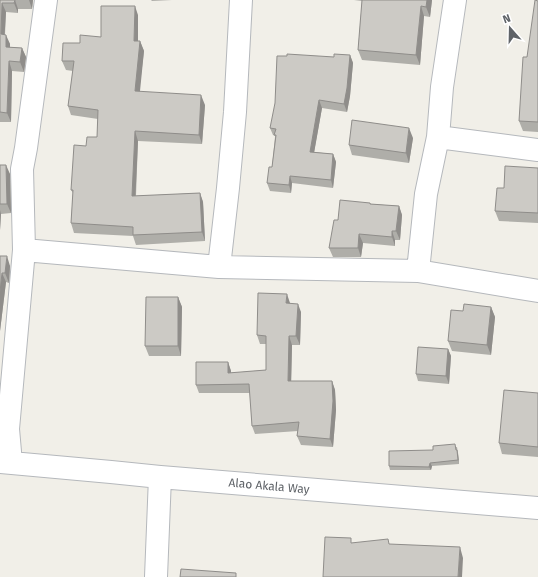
<svg xmlns="http://www.w3.org/2000/svg" width="538" height="577" font-family="'Fira Sans',sans-serif">
<style>
.lines{fill:none;stroke-linecap:round;stroke-linejoin:round}
.minor-casing{stroke:#b5b8bc;stroke-width:24}
.minor{stroke:#fff;stroke-width:22}
.wall{fill:#afaea9}
.shaded-wall{fill:#8f8d8a}
.building{fill:#cccac5;stroke:#8f8d8a}
.labels{text-anchor:middle;stroke-width:4;stroke-linejoin:round;paint-order:stroke}
.street-label{font-size:12px;fill:#5f6368;stroke:#fff}
</style>
<rect width="100%" height="100%" fill="#f1efe8"/>
<g class="lines">
<defs>
<path id="minor" d="M438,137L538,150
M24,250L219,267L418,271L538,291
M219,267L228,188L235,112L241,0
M418,271L426,194L438,137L442,87L455,0
M0,462L111,472L160,477L538,508
M11,463L8,429L24,250L22,169L26,148L46,0
M156,577L160,477"/>
</defs>
<use href="#minor" class="minor-casing"/>
<use href="#minor" class="minor"/>
</g>
<path class="wall" d="M0,0H33L32,9H18V13L6,12L5,35L10,44V47L22,48L26,57L24,72L12,71L11,122H0Z
M151,0H172L152,1Z
M354,0H432L430,17L424,16L420,65L362,60L358,50L362,1Z
M538,1V132L523,131L519,121L527,57Z
M138,15V41H140L144,51L139,92L205,105L202,144L138,141L136,196L200,193L203,202L205,241L136,245L133,236L74,233L71,223L73,193L71,190L86,146L97,137L98,119L71,115L68,106L73,71L66,70L62,61L80,43L101,37Z
M350,55L353,63L350,96L347,112L322,108L314,152L333,154L336,162L333,188L292,183L291,193L270,191L267,183L272,167L275,137V136L273,135L270,128L334,57Z
M413,138L409,163L352,155L349,145Z
M0,165L10,174L11,213L1,214L0,230Z
M538,168V223L499,221L495,211L504,188Z
M370,203L371,204L399,206L402,215L400,240H395V246L363,243L361,257H333L329,248L338,220Z
M0,256L10,266L9,283L6,282L0,331Z
M178,297L182,307L181,356H149L145,346Z
M290,303L301,312L300,345H292L291,381H332L335,390L336,410L333,447L301,445L297,436L298,431L255,434L252,426L250,393H199L196,385L228,362L231,371V373L266,370V344H260L257,335Z
M491,307L495,317L491,355L452,351L448,341L463,311Z
M448,349L451,356L449,384L418,381L416,374Z
M538,393V457L502,454L499,443Z
M457,447L458,453L459,464L432,466L431,470H390L389,466L433,450Z"/>
<path class="shaded-wall" d="M15,0L18,9V13L14,3Z
M29,0H33L32,9Z
M427,0H432L430,17L426,7Z
M2,3L6,12L4,44L1,34Z
M135,6L138,15V50L134,41Z
M421,6L424,16L420,65L416,55Z
M6,35L10,44V57L6,47Z
M140,41L144,51L139,101L135,91Z
M22,48L26,57L24,72L20,62Z
M350,55L353,63L350,96L347,112L344,104Z
M9,61L12,71L11,122L7,113Z
M201,95L205,105L202,144L199,135Z
M319,100L322,108L313,159L310,152Z
M409,128L413,138L409,163L406,153Z
M135,131L138,141L135,205L132,196Z
M333,154L336,162L333,188L331,180Z
M6,165L10,174L11,213L7,204Z
M290,176L292,183L291,193L289,185Z
M200,193L203,202L205,241L202,232Z
M399,206L402,215L400,240L396,231Z
M0,210L1,214L0,230Z
M392,231L395,240V246L392,237Z
M359,234L363,243L361,257L358,248Z
M7,256L10,266L9,283L5,273Z
M2,273L6,282L0,331V292Z
M287,294L290,303L289,312L286,303Z
M178,297L182,307L181,356L178,346Z
M298,304L301,312L300,345L296,336Z
M491,307L495,317L491,355L487,345Z
M289,336L292,345L291,389L288,381Z
M448,349L451,356L449,384L446,376Z
M228,362L231,371V381L228,373Z
M332,381L335,390L336,410L333,447L330,439Z
M457,450L458,453L459,464L458,460Z
M430,463L432,466L431,470L429,467Z
M460,547L463,558L462,577H458Z"/>
<path class="building" d="M0,0H15L14,3H2L1,34L6,35V47L22,48L20,62L9,61L7,113L0,112Z
M362,0H427L426,7L421,6L416,55L358,50Z
M535,0L538,1V122L519,121L523,57H527Z
M101,6H135L134,41H140L135,91L201,95L199,135L135,131L132,196L200,193L202,232L133,235V227L71,223L73,190H71L74,145L86,146L87,137H97L98,110L68,106L74,61H62L63,43H80V35L101,37Z
M287,54L334,57V54L350,55L347,88L344,104L319,100L310,152L333,154L331,180L290,176L289,185L267,183L269,167H272L276,135H274L276,129L270,128L275,103L277,56H287Z
M352,120L409,128L406,153L349,145Z
M0,165H6L7,204H0Z
M505,166L538,168V213L495,211L497,188H504Z
M340,200L370,203V204L399,206L396,231H392V237L359,234L358,248H329L334,220H338Z
M0,256H7L5,273H2L0,292Z
M258,293L287,294L286,303L298,304L296,336H289L288,381H332L333,401L330,439L297,436L299,422L252,426L249,384L196,385V362H228V373L266,370V336L257,335Z
M146,297H178V346H145Z
M464,304L491,307L487,345L448,341L451,310L463,311Z
M418,347L448,349L446,376L416,374Z
M504,390L538,393V447L499,443Z
M455,444L456,450H457L458,460L430,463L429,467L389,466V451L433,450V446Z
M325,537L351,538V543L388,539L389,544L460,547L458,577H323Z
M181,569L236,573V577H180Z"/>
<g class="labels">
<g class="street-label">
<text transform="translate(269 486) rotate(5)" y="4">Alao Akala Way</text>
</g>
</g>
<g transform="translate(510 28) rotate(340)" stroke="#ffffff" stroke-width="3" paint-order="stroke">
<path d="M0-3L7 15L0 10L-7 15Z" fill="#5f6368"/>
<text y="-6" font-size="11" font-weight="bold" text-anchor="middle" fill="#5f6368">N</text>
</g>
</svg>
